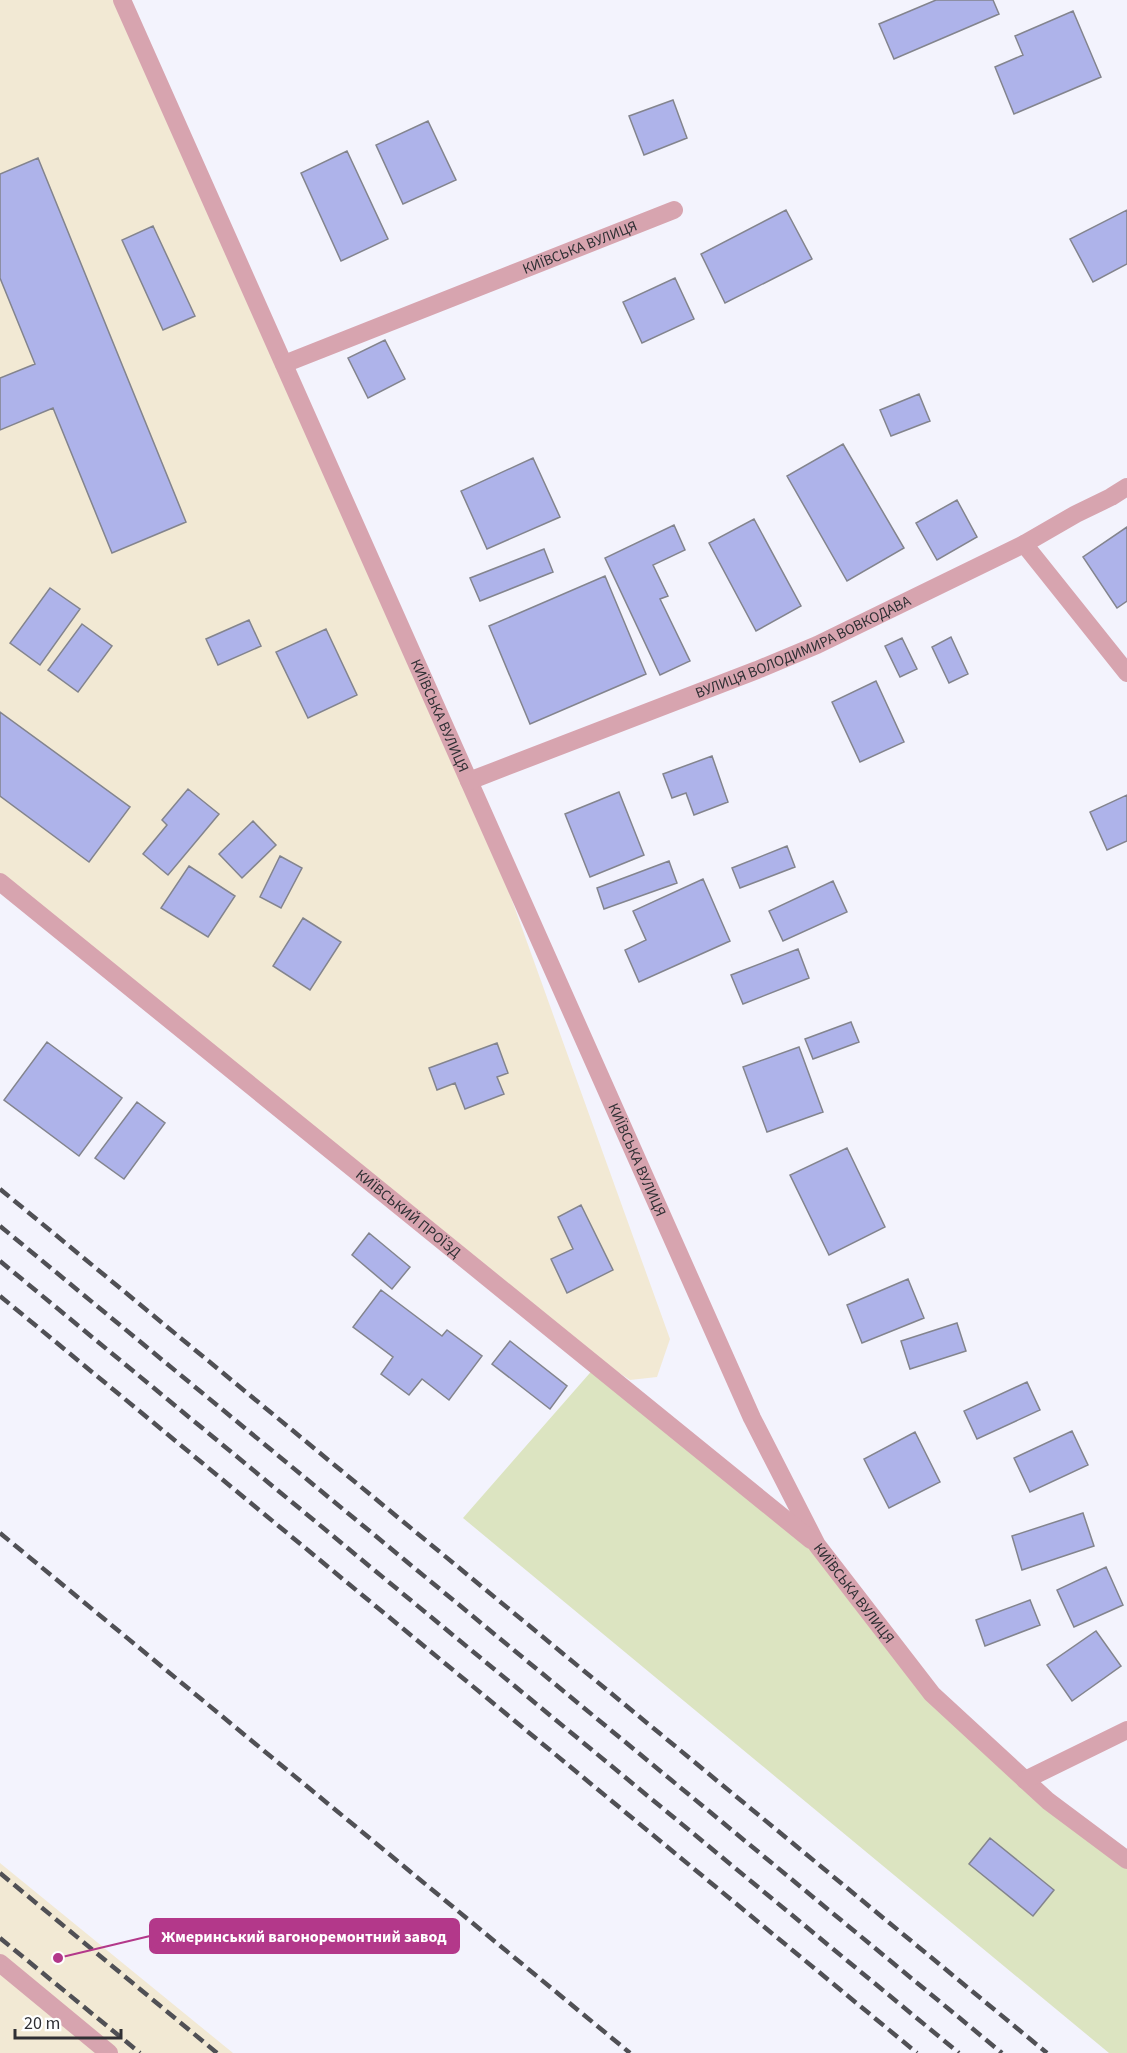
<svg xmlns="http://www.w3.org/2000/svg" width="1127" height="2053" font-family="'Source Sans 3',sans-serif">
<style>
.industrial{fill:#f2e9d4}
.green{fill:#dce4c1}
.building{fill:#aeb3ea;stroke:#83848d;stroke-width:1.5}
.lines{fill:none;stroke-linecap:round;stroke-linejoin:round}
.minor{stroke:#d7a4af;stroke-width:18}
.rail{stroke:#505055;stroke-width:4.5;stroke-dasharray:12 6;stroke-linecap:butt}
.labels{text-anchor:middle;stroke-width:4.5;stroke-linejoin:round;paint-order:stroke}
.street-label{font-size:15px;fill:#303034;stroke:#fff}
.leader{fill:none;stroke:#b3388a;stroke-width:2}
.callout-dot{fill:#b3388a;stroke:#fff;stroke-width:2}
.callout{fill:#b3388a;stroke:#b3388a;stroke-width:2}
.callout-label{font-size:16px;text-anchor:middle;font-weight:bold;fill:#fff}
</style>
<rect width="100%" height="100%" fill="#f3f3fd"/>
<path class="industrial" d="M0,0H122L469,781L670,1339L657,1377L630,1380L601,1361L0,878Z
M0,1863L233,2053H0Z"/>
<path class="green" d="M596,1366L817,1545L932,1694L1127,1860V2053H1109L463,1518Z"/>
<path class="building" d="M936,0H993L999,14L894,59L879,24Z
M1073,11L1101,77L1014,114L995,67L1023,55L1015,36Z
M673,100L687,138L644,155L629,116Z
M428,121L456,180L403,204L376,145Z
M347,151L388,239L341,261L301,173Z
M38,158L186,522L112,553L53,408L0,430V378L35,364L0,278V174Z
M786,210L812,259L725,303L701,254Z
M1127,210V264L1093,282L1070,239Z
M153,226L195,316L163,330L122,240Z
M675,278L694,319L642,343L623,302Z
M385,340L405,379L368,398L348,358Z
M919,394L930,421L891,436L880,410Z
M843,444L904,548L847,581L787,476Z
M533,458L560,517L487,549L461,491Z
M957,500L977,537L937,560L916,523Z
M754,519L801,606L756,631L709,543Z
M674,525L685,550L653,565L668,596L660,599L690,661L660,675L605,558Z
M1127,527V601L1117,608L1083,557Z
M544,549L553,572L480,601L470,578Z
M605,576L646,674L530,724L489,626Z
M50,588L80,609L40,665L10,643Z
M249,620L261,646L218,665L206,639Z
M82,624L112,646L78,692L48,670Z
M326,629L357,695L308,718L276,652Z
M951,637L968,674L949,683L932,647Z
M902,638L917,669L900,677L885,646Z
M876,681L904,742L860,762L832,702Z
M0,712L130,807L89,862L0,796Z
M712,756L728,802L694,815L686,793L672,798L663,774Z
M188,789L219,814L168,875L143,854L167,825L162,820Z
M619,792L644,855L590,877L565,814Z
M1127,795V841L1107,850L1090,812Z
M253,821L276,845L242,878L219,854Z
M787,846L795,867L740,888L732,868Z
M280,856L302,868L281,908L260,897Z
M669,861L677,883L604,909L597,888Z
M189,866L235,896L208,937L161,908Z
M703,879L730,941L639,982L625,950L646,940L633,911Z
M833,881L847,912L783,941L769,911Z
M303,918L341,942L310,990L273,966Z
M798,949L809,978L743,1004L731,975Z
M851,1022L859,1042L813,1059L805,1039Z
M47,1042L122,1098L79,1156L4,1100Z
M497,1043L508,1073L497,1077L504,1094L465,1109L455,1083L437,1090L429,1068Z
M799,1047L823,1112L767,1132L743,1067Z
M137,1102L165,1123L124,1179L95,1158Z
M847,1148L885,1227L829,1255L790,1175Z
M581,1205L613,1270L567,1293L551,1259L573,1249L558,1217Z
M369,1233L410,1267L392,1289L352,1255Z
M908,1279L924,1318L862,1343L847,1305Z
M381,1290L442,1336L447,1330L482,1356L449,1400L422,1379L409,1395L381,1374L393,1357L353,1327Z
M957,1323L966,1351L910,1369L901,1341Z
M510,1341L567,1386L550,1409L492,1364Z
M1027,1382L1040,1410L977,1439L964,1411Z
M1072,1431L1088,1465L1030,1492L1014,1458Z
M915,1432L940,1482L889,1508L864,1459Z
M1083,1513L1094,1546L1022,1570L1012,1536Z
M1106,1567L1123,1605L1074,1627L1057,1590Z
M1030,1600L1040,1625L985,1646L976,1620Z
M1096,1631L1121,1666L1072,1701L1047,1665Z
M990,1838L1054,1890L1033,1916L969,1864Z"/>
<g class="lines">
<g class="minor">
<path id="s1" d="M122,0L752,1418L817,1545L932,1694L1048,1801L1127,1860"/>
<path id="s2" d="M284,364L674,210"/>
<path d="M1024,544L1127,673"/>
<path id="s3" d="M469,781L757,670L817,645L1024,544L1076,514L1111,497L1127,487"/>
<path id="s4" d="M0,882L811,1540"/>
<path d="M1025,1780L1127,1730"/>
<path d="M0,1963L109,2053"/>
</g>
<path class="rail" d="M0,1189L1047,2053
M0,1226L1002,2053
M0,1261L959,2053
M0,1296L917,2053
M0,1533L630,2053
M0,1873L217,2053
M0,1938L140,2053"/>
</g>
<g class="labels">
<g class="street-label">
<text dy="5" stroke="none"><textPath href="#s2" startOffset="318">КИЇВСЬКА ВУЛИЦЯ</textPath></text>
<text dy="5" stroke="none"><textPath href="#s3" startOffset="360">ВУЛИЦЯ ВОЛОДИМИРА ВОВКОДАВА</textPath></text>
<text dy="5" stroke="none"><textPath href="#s1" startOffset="783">КИЇВСЬКА ВУЛИЦЯ</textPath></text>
<text dy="5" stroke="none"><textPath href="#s1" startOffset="1269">КИЇВСЬКА ВУЛИЦЯ</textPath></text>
<text dy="5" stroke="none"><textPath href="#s4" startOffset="526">КИЇВСЬКИЙ ПРОЇЗД</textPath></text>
<text dy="5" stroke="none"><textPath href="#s1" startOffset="1755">КИЇВСЬКА ВУЛИЦЯ</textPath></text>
</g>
</g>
<path class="leader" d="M58 1958L150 1936"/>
<circle class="callout-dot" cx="58" cy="1958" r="6"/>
<rect class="callout" x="150" y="1919" width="309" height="34" rx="6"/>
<g class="callout-label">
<text x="304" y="1942">Жмеринський вагоноремонтний завод</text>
</g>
<path d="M15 2029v9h106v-9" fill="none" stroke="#303034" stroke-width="3"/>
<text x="24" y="2029" font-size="18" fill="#303034" stroke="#ffffff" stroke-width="4.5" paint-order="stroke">20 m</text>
</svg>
